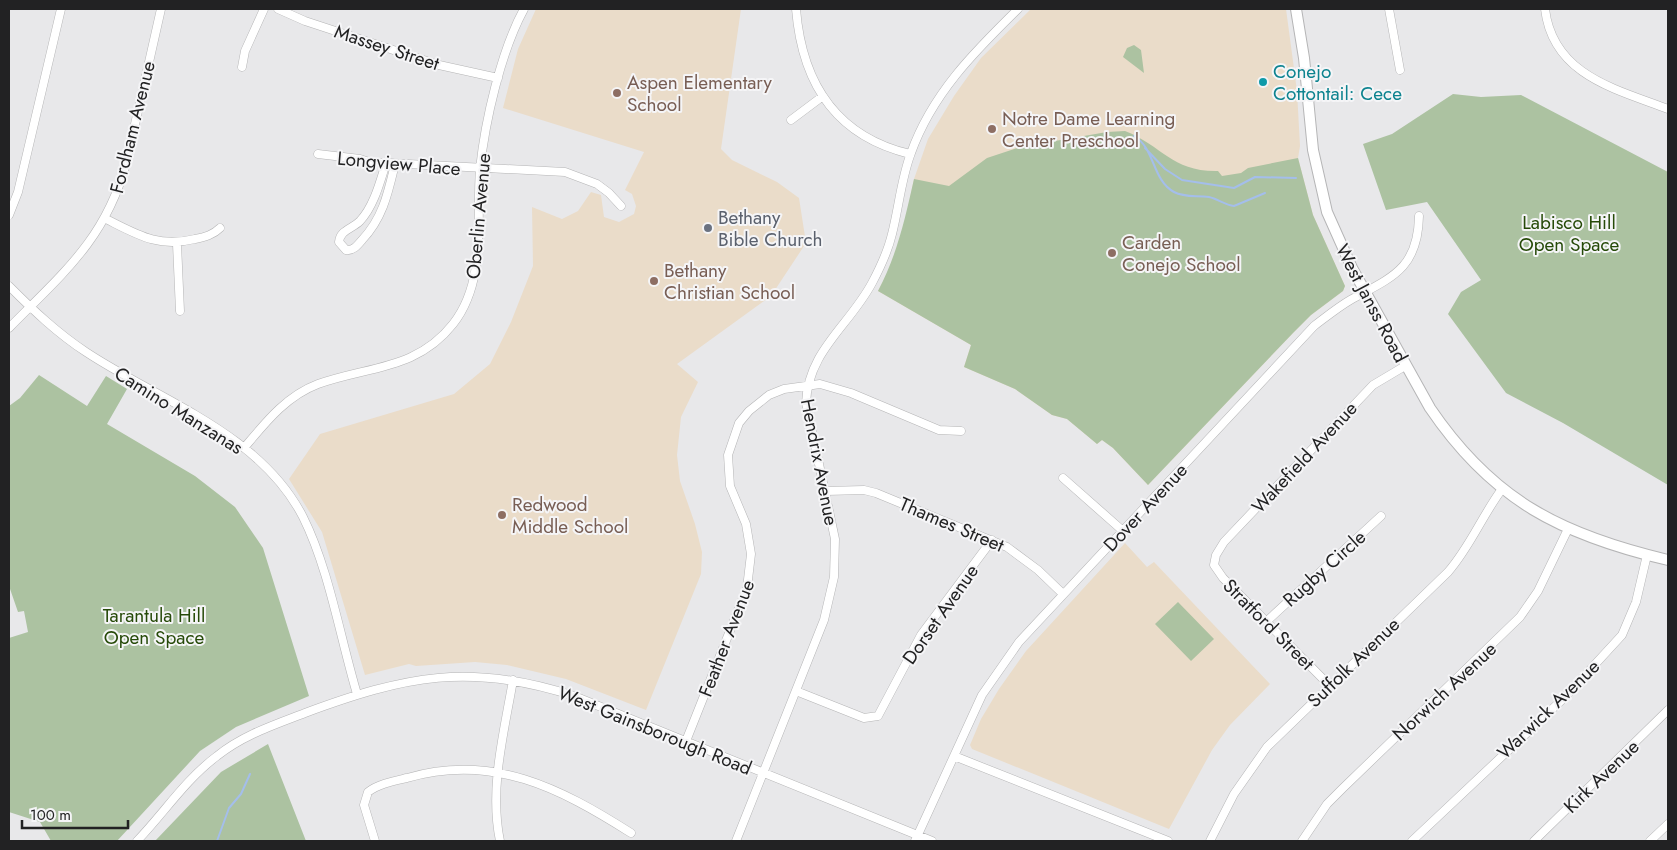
<svg xmlns="http://www.w3.org/2000/svg" width="1677" height="850" font-family="Jost,sans-serif">
<style>
.education{fill:#eadcc9}
.green{fill:#acc2a1}
.lines{fill:none;stroke-linecap:round;stroke-linejoin:round}
.stream{stroke:#a4beeb;stroke-width:2}
.minor-casing{stroke:#b5b5b6;stroke-width:9}
.major-casing{stroke:#b5b5b6;stroke-width:12}
.minor{stroke:#fff;stroke-width:8}
.major{stroke:#fff;stroke-width:10}
.culture-dot{fill:#0f9aa8;stroke:#f5f5f7;stroke-width:2}
.education-dot{fill:#8d6e63;stroke:#f5f5f7;stroke-width:2}
.worship-dot{fill:#6b7280;stroke:#f5f5f7;stroke-width:2}
.labels{text-anchor:middle;stroke-width:4;stroke-linejoin:round;paint-order:stroke}
.street-label{font-size:19px;fill:#222223;stroke:#f5f5f7}
.culture-label{font-size:19px;fill:#0d838f;stroke:#f5f5f7;text-anchor:start}
.education-label{font-size:19px;fill:#785e54;stroke:#f5f5f7;text-anchor:start}
.worship-label{font-size:19px;fill:#5b616d;stroke:#f5f5f7;text-anchor:start}
.park-label{font-size:19px;fill:#264a08;stroke:#f5f5f7}
</style>
<rect width="100%" height="100%" fill="#e8e8ea"/>
<path class="education" d="M536,9H741L721,149L732,160L777,182L799,198L806,243L771,296L677,364L698,382L681,417L677,455L680,481L695,524L702,552L701,574L646,710L566,679L507,665L475,662L416,666L409,664L365,675L322,532L289,479L320,434L454,394L490,364L511,322L533,266L532,207L562,219L578,211L591,192L601,195L604,217L619,222L634,214L636,206L632,194L625,190L644,152L503,108L518,49Z
M1031,9H1286L1297,91L1300,146L1298,158L1313,215L1345,286L1343,291L1311,315L1293,333L1148,485L1113,448L1102,440L1097,444L1067,419L1052,415L1015,389L964,367L971,345L878,291L892,264L902,236L914,179L928,139L954,96L981,58Z
M1125,543L1147,567L1154,562L1270,684L1230,725L1212,750L1169,829L972,749L970,745L981,719L999,689L1026,651Z"/>
<path class="green" d="M1134,45L1141,50L1144,73L1123,57L1127,48Z
M1453,94L1481,97L1521,95L1668,172V485L1563,423L1506,393L1448,314L1461,292L1481,280L1427,202L1386,210L1363,144L1392,134Z
M1125,131C1163,146 1172,172 1218,171L1222,176L1241,173L1248,168L1298,158L1313,215L1345,286L1343,291L1311,315L1293,333L1148,485L1113,448L1102,440L1097,444L1067,419L1052,415L1015,389L964,367L971,345L878,291C897,255 905,219 914,179L949,186L987,158L1020,147L1107,132Z
M39,375L87,406L106,376L127,389L107,424L195,476L235,507L263,548L309,696L236,727L200,751L117,841H51L40,822L9,812V638L28,632L24,611L18,612L9,586V406L20,398Z
M1178,602L1214,639L1191,661L1155,624Z
M268,744L306,841H155L221,772Z"/>
<g class="lines">
<path class="stream" d="M1134,136C1155,148 1152,180 1174,192C1185,198 1197,195 1209,197C1218,199 1225,205 1234,206L1265,193
M1145,148L1165,169L1182,180L1234,188L1255,177L1296,178
M217,841L229,808L241,794L250,774"/>
<defs>
<path id="minor" d="M278,9L305,21L439,65L498,78
M796,9C802,82 835,136 910,154
M1389,9L1400,70
M1545,9C1553,75 1615,89 1668,109
M242,67L245,51L264,9
M791,120L823,96
M318,154L360,159L369,162L565,172L597,184L609,193L621,206
M386,163C380,182 374,206 360,221C352,229 340,230 339,242L346,250C353,251 357,246 362,240C383,218 388,193 395,164
M9,215L18,192L61,9
M106,219C138,235 158,248 195,239C205,237 213,235 220,228
M177,244L180,311
M9,286C33,310 57,333 86,352C160,401 260,433 303,517C329,569 340,637 357,694
M9,328C62,274 105,240 126,164L161,9
M244,448C265,423 286,396 318,384C368,366 417,370 453,324C487,281 476,220 480,169C485,121 501,51 524,9
M1063,478L1123,531
M826,491L864,490L876,493L1007,547L1038,570L1063,594
M1267,621L1381,516
M1329,685L1223,578L1214,565L1216,555L1224,542L1373,385L1405,366
M796,691L864,718L878,716L921,635L992,540
M686,741L747,588L751,554L746,524L730,486L728,455L739,423L749,411L769,395L784,389L820,384L851,393L939,430L961,431
M954,756L1168,841
M137,841C164,813 185,780 217,756C243,735 274,725 305,713C405,676 470,662 574,696L932,841
M375,841L364,805L368,792C378,784 394,781 407,778C493,753 560,788 631,833
M500,841C489,788 504,733 513,680
M736,841L824,620L834,577L835,539L806,403C808,351 849,326 872,283C880,268 888,251 892,234C899,207 901,179 911,153C932,94 974,52 1018,9
M915,841L982,695L1019,642L1314,326C1326,317 1338,307 1352,299C1393,277 1418,268 1419,216
M1210,841L1234,794L1267,747L1448,572C1470,547 1482,516 1502,489
M1302,841L1327,804L1343,788L1520,617L1538,591L1568,529
M1412,841L1565,697L1622,635L1636,602L1647,555
M1534,841L1668,710
M1650,841L1668,824"/>
<path id="major" d="M1296,9L1304,58L1313,150L1327,212L1352,268L1430,408C1493,501 1562,535 1668,560"/>
</defs>
<use href="#minor" class="minor-casing"/>
<use href="#major" class="major-casing"/>
<use href="#minor" class="minor"/>
<use href="#major" class="major"/>
</g>
<circle class="culture-dot" cx="1263" cy="82" r="5"/>
<g class="education-dot">
<circle cx="617" cy="93" r="5"/>
<circle cx="992" cy="129" r="5"/>
<circle cx="1112" cy="253" r="5"/>
<circle cx="654" cy="281" r="5"/>
<circle cx="502" cy="515" r="5"/>
</g>
<circle class="worship-dot" cx="708" cy="228" r="5"/>
<g class="labels">
<g class="street-label">
<text transform="translate(387 47) rotate(18)" y="7">Massey Street</text>
<text transform="translate(132 127) rotate(-76)" y="7">Fordham Avenue</text>
<text transform="translate(399 163) rotate(5)" y="7">Longview Place</text>
<text transform="translate(478 216) rotate(-85)" y="7">Oberlin Avenue</text>
<text transform="translate(1372 303) rotate(62)" y="7">West Janss Road</text>
<text transform="translate(179 410) rotate(32)" y="7">Camino Manzanas</text>
<text transform="translate(1304 457) rotate(-47)" y="7">Wakefield Avenue</text>
<text transform="translate(820 462) rotate(79)" y="7">Hendrix Avenue</text>
<text transform="translate(1145 507) rotate(-47)" y="7">Dover Avenue</text>
<text transform="translate(952 524) rotate(23)" y="7">Thames Street</text>
<text transform="translate(1324 568) rotate(-42)" y="7">Rugby Circle</text>
<text transform="translate(940 614) rotate(-55)" y="7">Dorset Avenue</text>
<text transform="translate(1269 624) rotate(45)" y="7">Stratford Street</text>
<text transform="translate(726 638) rotate(-69)" y="7">Feather Avenue</text>
<text transform="translate(1353 662) rotate(-44)" y="7">Suffolk Avenue</text>
<text transform="translate(1444 691) rotate(-43)" y="7">Norwich Avenue</text>
<text transform="translate(1548 709) rotate(-44)" y="7">Warwick Avenue</text>
<text transform="translate(655 730) rotate(22)" y="7">West Gainsborough Road</text>
<text transform="translate(1601 776) rotate(-44)" y="7">Kirk Avenue</text>
</g>
<g class="culture-label">
<text x="1273" y="78">Conejo<tspan x="1273" dy="22">Cottontail: Cece</tspan></text>
</g>
<g class="education-label">
<text x="627" y="89">Aspen Elementary<tspan x="627" dy="22">School</tspan></text>
<text x="1002" y="125">Notre Dame Learning<tspan x="1002" dy="22">Center Preschool</tspan></text>
<text x="1122" y="249">Carden<tspan x="1122" dy="22">Conejo School</tspan></text>
<text x="664" y="277">Bethany<tspan x="664" dy="22">Christian School</tspan></text>
<text x="512" y="511">Redwood<tspan x="512" dy="22">Middle School</tspan></text>
</g>
<g class="worship-label">
<text x="718" y="224">Bethany<tspan x="718" dy="22">Bible Church</tspan></text>
</g>
<g class="park-label">
<text x="1569" y="229">Labisco Hill<tspan x="1569" dy="22">Open Space</tspan></text>
<text x="154" y="622">Tarantula Hill<tspan x="154" dy="22">Open Space</tspan></text>
</g>
</g>
<rect width="1677" height="850" fill="none" stroke="#222223" stroke-width="20"/>
<path d="M22 820v8h106v-8" fill="none" stroke="#222223" stroke-width="2.5"/>
<text x="30" y="820" font-size="15" fill="#222223" stroke="#f5f5f7" stroke-width="4" paint-order="stroke">100 m</text>
</svg>
